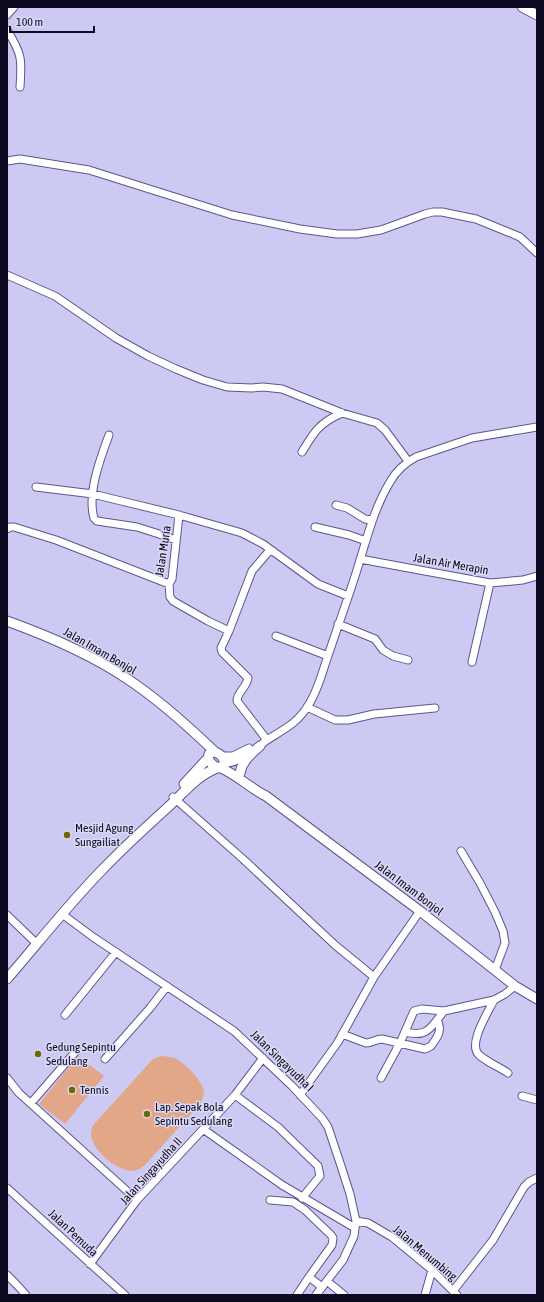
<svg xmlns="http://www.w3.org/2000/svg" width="544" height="1302" font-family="'Asap Condensed',sans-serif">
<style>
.green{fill:#e2a789}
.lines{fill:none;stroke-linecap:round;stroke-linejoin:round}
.street-casing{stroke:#5d5592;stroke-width:9}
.secondary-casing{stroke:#5d5592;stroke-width:11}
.street{stroke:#fff;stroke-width:7}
.secondary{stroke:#fff;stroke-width:9}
.poi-dot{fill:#6c6903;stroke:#dad9f5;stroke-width:1.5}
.labels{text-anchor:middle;stroke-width:3;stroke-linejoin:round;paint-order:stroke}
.street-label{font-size:12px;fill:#0d0920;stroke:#dad9f5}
.poi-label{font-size:12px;fill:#0d0920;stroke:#dad9f5;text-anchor:start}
</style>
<rect width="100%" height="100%" fill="#cccaf3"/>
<path class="green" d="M78,1056L104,1076L65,1124L39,1104Z
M161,1056C166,1057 171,1056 176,1059C186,1064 204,1082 204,1093C204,1097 201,1101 199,1105L145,1165C143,1166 139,1170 137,1170C120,1175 90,1150 91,1132C91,1130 93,1126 94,1124L153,1059Z"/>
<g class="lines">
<defs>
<path id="street" d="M7,15L14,7
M7,30C22,54 22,59 20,87
M7,161L20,159L89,170L232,215L300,229L337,234H357L381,230L425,214L433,212H442L476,219L508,232L520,237L537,253
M7,275L55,296L116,338L148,356L176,369L203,380L227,387L252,388L263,387L282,389L342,413L377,423L385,430L408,461
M109,435C100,459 87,494 94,518L97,521L137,527L159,534L176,540
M302,452C314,432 319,423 342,413
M36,487L93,494L113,499L179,515L242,533L263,544L318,584L348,596
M336,505L347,508L365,519L372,520
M315,527L349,535L366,541
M7,529L10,527H14L56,540L169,584L172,579L179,515
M360,559L490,583L523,580L537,576
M169,584L170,597L173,601L208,621L229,631L221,648L222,652L248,678C247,687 237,692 237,701L267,740
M338,624L375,639L383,650L393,656L408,660
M229,631L252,571L270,550
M276,636L328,656
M472,662L490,583
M307,707L335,720H348L374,714L435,708
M221,756H233L249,748
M224,764C238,762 254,753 264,742C273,736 284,730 293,723C308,711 315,694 321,677C332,642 345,608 356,573C366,542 373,510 390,482C396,471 405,463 416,457L472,438L537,427
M173,797L243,859L335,945L374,977
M461,851L480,883L495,912L503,931L505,943L495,970
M62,914L93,937L234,1031L292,1086L322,1118L328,1127L341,1166L350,1194L356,1221L354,1236L343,1260L316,1295
M7,915L34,941
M494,1000C489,1011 467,1044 479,1055C487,1062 499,1067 508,1073
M65,1015L116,952
M405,1032C428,1038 431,1027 444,1011
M342,1034L366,1043C372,1043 376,1039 382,1039L425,1049L431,1046C437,1038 443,1030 437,1020
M105,1059L150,1008L167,986
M7,1078L19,1093L137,1200
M381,1078L400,1043L414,1011L422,1009L444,1011L494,1000L505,994L515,986
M235,1095L278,1127L318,1166L320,1176L302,1198
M300,1095L338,1042L374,977L420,911
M522,1096L537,1100
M31,1103L77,1050
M203,1129L282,1185L355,1228
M7,1188L125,1295
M270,1200L293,1202L305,1210L331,1235L333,1238L332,1245L309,1277L322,1287
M356,1221L368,1223L392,1237L432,1270L457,1295
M90,1264L137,1200L235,1095L263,1058
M7,1275L16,1284L26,1295
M328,1282L344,1295
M453,1291L493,1240L524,1187L529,1182L537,1178
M297,1295L309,1277
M425,1295L432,1270"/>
<path id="secondary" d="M522,7L537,15
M7,621C48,636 89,653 126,678C158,699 187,725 215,752
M213,752C219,752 225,758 224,764L221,768L214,766L208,760L209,754Z
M221,768C237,775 250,788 266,796L420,911L515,986L537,999
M240,773C242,761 251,754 260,746
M184,784L208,758
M7,979C38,943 68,905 101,871C122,849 145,828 167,808C184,793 196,776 217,768"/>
</defs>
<use href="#street" class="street-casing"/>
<use href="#secondary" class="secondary-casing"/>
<use href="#street" class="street"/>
<use href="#secondary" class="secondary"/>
</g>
<g class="poi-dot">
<circle cx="67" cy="835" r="4"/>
<circle cx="38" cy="1054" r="4"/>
<circle cx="72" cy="1090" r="4"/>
<circle cx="147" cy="1114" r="4"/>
</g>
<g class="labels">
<g class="street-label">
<text transform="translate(163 551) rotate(-81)" y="4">Jalan Muria</text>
<text transform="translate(451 564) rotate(10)" y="4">Jalan Air Merapin</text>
<text transform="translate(100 651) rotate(30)" y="4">Jalan Imam Bonjol</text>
<text transform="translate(409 888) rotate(37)" y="4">Jalan Imam Bonjol</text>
<text transform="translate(282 1061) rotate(44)" y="4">Jalan Singayudha I</text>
<text transform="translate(151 1171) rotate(-48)" y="4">Jalan Singayudha II</text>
<text transform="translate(73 1233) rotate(43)" y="4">Jalan Pemuda</text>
<text transform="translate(425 1253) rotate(40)" y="4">Jalan Menumbing</text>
</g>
<g class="poi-label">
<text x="75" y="832">Mesjid Agung<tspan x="75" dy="14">Sungailiat</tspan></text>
<text x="46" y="1051">Gedung Sepintu<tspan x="46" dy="14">Sedulang</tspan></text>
<text x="80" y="1094">Tennis</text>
<text x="155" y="1111">Lap. Sepak Bola<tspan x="155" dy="14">Sepintu Sedulang</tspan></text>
</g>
</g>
<rect width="544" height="1302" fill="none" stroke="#0d0920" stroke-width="16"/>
<path d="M10 26v6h84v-6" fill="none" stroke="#0d0920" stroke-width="2"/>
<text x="16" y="26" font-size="12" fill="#0d0920" stroke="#dad9f5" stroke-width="3" paint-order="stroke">100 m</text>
</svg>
